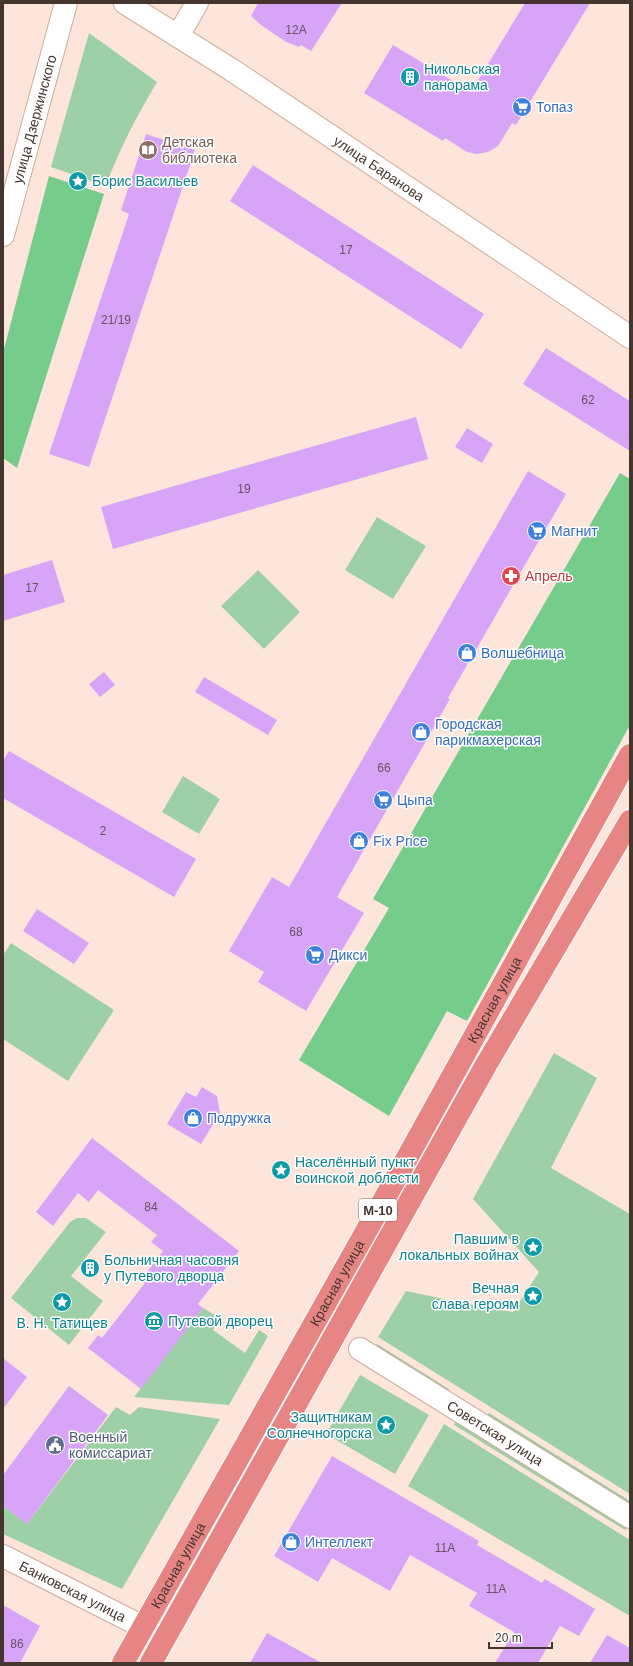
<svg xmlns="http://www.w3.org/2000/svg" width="633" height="1666" font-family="Helvetica,sans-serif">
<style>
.green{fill:#9ed0a8}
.forest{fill:#75cc8b}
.building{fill:#d7a4f7}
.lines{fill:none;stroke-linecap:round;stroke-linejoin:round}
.minor-casing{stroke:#d0aa9b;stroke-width:24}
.highway-casing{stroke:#fff;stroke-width:24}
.minor{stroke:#fff;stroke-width:22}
.highway{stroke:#e68583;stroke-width:22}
.labels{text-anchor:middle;stroke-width:3;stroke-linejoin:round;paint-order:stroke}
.number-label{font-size:12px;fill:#695161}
.shield{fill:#fff;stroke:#7c726d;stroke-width:1}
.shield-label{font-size:13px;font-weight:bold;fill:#44352f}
.culture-label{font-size:14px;fill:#0d838f;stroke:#fff;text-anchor:start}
.shop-label{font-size:14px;fill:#366cbe;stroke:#fff;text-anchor:start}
.street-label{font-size:14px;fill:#44352f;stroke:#fff}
.education-label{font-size:14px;fill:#785e54;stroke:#fff;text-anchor:start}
.health-label{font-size:14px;fill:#be3a42;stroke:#fff;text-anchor:start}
.service-label{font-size:14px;fill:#4e5e75;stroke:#fff;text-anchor:start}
</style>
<rect width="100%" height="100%" fill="#fde5db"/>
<path class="green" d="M89,33L157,82C137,116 119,149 106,186L51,167Z
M377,517L426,546L393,599L345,570Z
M258,570L300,612L264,649L221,606Z
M183,776L220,799L199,834L162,812Z
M11,943L114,1010L68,1081L3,1039V955Z
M554,1053L597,1078L551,1168L630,1214V1494L378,1337L406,1291L468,1304L513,1312L539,1272L473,1199Z
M77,1218H86L106,1232L71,1276L103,1301L69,1345L11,1298L70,1222Z
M203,1308L220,1318L213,1330L245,1353L259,1330L268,1336L229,1405L134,1397Z
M377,1344L449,1389L446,1394L374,1349Z
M360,1375L429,1415L395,1474L326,1434Z
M116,1407L130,1415L139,1407L220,1419L122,1589L3,1534V1506L27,1524Z
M489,1413L630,1501V1507L486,1417Z
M457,1419L628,1525L625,1530L454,1425Z
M444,1424L630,1540V1616L408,1486Z"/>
<path class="forest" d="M49,176L104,194L17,468L3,458V353Z
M620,473L630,479V725L467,1021L447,1011L389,1116L299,1060L389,908L373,899Z"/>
<path class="building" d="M258,3H342L311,51L301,45L299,47L286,42L261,25L251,16Z
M525,3H590L516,125L512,123L498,146L488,152L477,154L467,152L445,138L443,141L364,93L393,45L471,92Z
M146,134L195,150L89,467L49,454L129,214L121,210Z
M253,165L484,314L461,349L230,201Z
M546,348L630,401V451L523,384Z
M416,417L428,459L113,549L101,507Z
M467,428L493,444L482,463L455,447Z
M528,471L566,494L448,698L450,699L337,897L364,913L306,1011L258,982L264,972L229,951L272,877L289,887Z
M52,560L65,602L3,621V575Z
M104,672L115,685L100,697L89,684Z
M204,677L277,720L268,735L195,692Z
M9,751L196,859L174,897L3,798V761Z
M37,909L89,943L74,964L23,931Z
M202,1087L217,1096L220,1113L201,1144L167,1124L186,1092L196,1097Z
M92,1138L239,1251L198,1304L203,1308L141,1389L88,1348L98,1335L102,1338L145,1283L141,1280L163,1251L151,1242L157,1235L98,1190L89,1202L78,1193L53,1226L36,1212Z
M3,1358L27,1377L3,1409Z
M69,1386L108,1415L27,1524L3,1506V1475Z
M332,1456L479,1541L477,1545L542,1583L545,1579L595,1609L579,1636L560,1626L538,1663H495L514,1632L469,1606L477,1593L410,1555L390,1591L332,1558L318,1582L274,1556Z
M3,1605L40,1626L20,1663H3Z
M267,1633L322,1663H250Z
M607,1635L630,1648V1663H590Z"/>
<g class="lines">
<defs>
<g id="minor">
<path id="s1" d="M125,3L232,70L630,337"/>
<path d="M178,36L197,3"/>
<path id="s2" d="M3,235L66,3"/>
<path id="s3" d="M360,1349L630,1517"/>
<path id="s4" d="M3,1556L143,1627"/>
</g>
<g id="highway">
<path id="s5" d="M123,1663L386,1196L630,755"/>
<path d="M151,1663L486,1065L630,821"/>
</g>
</defs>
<use href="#minor" class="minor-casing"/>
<use href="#highway" class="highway-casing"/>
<use href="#minor" class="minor"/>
<use href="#highway" class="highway"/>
</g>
<defs>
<symbol id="building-disc" viewBox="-11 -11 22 22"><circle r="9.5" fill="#0f9aa8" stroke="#fff"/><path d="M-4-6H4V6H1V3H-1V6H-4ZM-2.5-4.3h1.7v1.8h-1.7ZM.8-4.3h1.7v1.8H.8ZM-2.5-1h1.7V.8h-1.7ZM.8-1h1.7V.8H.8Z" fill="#fff"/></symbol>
<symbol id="supermarket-disc" viewBox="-11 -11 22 22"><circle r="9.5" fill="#3f7fe0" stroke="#fff"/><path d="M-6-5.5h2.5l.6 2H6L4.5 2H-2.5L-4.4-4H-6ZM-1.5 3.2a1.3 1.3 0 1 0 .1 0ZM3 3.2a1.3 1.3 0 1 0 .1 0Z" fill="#fff"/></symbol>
<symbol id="library-disc" viewBox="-11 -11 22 22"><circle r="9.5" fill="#8d6e63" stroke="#fff"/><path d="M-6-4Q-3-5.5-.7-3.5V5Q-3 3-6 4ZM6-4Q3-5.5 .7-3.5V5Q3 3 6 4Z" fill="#fff"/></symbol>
<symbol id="sight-disc" viewBox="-11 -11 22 22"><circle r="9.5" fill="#0f9aa8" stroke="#fff"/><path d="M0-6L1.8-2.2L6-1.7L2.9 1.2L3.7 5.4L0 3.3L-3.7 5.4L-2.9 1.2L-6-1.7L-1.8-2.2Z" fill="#fff"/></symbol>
<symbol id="pharmacy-disc" viewBox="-11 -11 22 22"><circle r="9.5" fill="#e0444e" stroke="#fff"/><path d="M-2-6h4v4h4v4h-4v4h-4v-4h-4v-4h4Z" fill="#fff"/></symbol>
<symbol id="shop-disc" viewBox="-11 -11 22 22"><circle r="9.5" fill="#3f7fe0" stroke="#fff"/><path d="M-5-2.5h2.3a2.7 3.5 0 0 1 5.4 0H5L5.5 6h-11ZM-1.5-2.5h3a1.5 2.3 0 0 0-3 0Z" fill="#fff"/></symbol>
<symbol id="museum-disc" viewBox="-11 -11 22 22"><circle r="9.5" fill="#0f9aa8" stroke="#fff"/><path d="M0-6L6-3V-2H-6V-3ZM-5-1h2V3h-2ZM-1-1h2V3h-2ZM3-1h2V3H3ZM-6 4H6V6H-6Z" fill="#fff"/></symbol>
<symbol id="civic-disc" viewBox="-11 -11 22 22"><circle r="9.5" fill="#5c6f8a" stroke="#fff"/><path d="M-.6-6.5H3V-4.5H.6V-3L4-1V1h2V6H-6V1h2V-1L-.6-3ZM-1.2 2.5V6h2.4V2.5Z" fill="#fff"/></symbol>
</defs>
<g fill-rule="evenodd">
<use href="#building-disc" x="399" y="66" width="22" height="22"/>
<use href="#supermarket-disc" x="511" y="96" width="22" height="22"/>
<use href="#library-disc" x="137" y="139" width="22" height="22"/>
<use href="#sight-disc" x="67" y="170" width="22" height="22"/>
<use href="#supermarket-disc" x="526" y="520" width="22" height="22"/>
<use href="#pharmacy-disc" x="500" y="565" width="22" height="22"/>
<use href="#shop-disc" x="456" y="642" width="22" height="22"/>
<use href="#shop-disc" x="410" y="721" width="22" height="22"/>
<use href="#supermarket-disc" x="372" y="789" width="22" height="22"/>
<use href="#shop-disc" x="348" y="830" width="22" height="22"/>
<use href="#supermarket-disc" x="304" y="944" width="22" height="22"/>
<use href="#shop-disc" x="182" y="1107" width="22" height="22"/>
<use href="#sight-disc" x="270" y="1159" width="22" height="22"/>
<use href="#sight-disc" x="522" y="1236" width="22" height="22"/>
<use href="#building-disc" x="79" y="1257" width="22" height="22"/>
<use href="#sight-disc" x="522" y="1285" width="22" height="22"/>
<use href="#sight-disc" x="51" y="1291" width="22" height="22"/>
<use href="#museum-disc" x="143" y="1310" width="22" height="22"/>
<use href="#sight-disc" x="375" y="1414" width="22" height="22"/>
<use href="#civic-disc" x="44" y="1434" width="22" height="22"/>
<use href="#shop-disc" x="280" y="1531" width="22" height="22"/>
</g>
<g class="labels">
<g class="number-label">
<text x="296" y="34">12А</text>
<text x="346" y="254">17</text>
<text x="116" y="324">21/19</text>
<text x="588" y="404">62</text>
<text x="244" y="493">19</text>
<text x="32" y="592">17</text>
<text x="384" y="772">66</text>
<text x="103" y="835">2</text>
<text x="296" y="936">68</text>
<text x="151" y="1211">84</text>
<text x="445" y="1552">11А</text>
<text x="496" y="1593">11А</text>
<text x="17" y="1648">86</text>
</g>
<rect class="shield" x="359" y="1199" width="38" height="22" rx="3"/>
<g class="shield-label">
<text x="378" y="1215">М-10</text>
</g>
<g class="culture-label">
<text x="424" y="74">Никольская<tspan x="424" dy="16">панорама</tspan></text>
<text x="92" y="186">Борис Васильев</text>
<text x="295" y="1167">Населённый пункт<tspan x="295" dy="16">воинской доблести</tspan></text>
<text x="519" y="1244" text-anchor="end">Павшим в<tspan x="519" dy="16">локальных войнах</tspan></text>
<text x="104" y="1265">Больничная часовня<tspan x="104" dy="16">у Путевого дворца</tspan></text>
<text x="519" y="1293" text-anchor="end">Вечная<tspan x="519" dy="16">слава героям</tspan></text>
<text x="168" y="1326">Путевой дворец</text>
<text x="62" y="1328" text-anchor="middle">В. Н. Татищев</text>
<text x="372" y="1422" text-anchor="end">Защитникам<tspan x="372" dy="16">Солнечногорска</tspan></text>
</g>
<g class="shop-label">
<text x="536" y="112">Топаз</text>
<text x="551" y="536">Магнит</text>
<text x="481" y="658">Волшебница</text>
<text x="435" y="729">Городская<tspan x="435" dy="16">парикмахерская</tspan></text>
<text x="397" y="805">Цыпа</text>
<text x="373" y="846">Fix Price</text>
<text x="329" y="960">Дикси</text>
<text x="207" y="1123">Подружка</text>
<text x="305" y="1547">Интеллект</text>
</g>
<g class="street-label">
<text dy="5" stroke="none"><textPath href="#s2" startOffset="120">улица Дзержинского</textPath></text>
<text dy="5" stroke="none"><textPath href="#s1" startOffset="303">улица Баранова</textPath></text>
<text dy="5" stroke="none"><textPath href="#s5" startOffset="760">Красная улица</textPath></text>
<text dy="5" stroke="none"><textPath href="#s5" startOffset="436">Красная улица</textPath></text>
<text dy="5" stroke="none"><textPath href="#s3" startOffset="159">Советская улица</textPath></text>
<text dy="5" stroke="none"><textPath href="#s5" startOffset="112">Красная улица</textPath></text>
<text dy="5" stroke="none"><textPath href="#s4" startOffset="78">Банковская улица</textPath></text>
</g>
<g class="education-label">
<text x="162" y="147">Детская<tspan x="162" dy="16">библиотека</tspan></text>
</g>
<g class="health-label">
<text x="525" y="581">Апрель</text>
</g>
<g class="service-label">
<text x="69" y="1442">Военный<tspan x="69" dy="16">комиссариат</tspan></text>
</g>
</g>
<rect width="633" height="1666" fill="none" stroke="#44352f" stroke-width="8"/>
<path d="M489 1642v6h63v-6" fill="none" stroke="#44352f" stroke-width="2"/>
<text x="495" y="1642" font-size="12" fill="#44352f" stroke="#ffffff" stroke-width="3" paint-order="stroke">20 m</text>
</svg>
